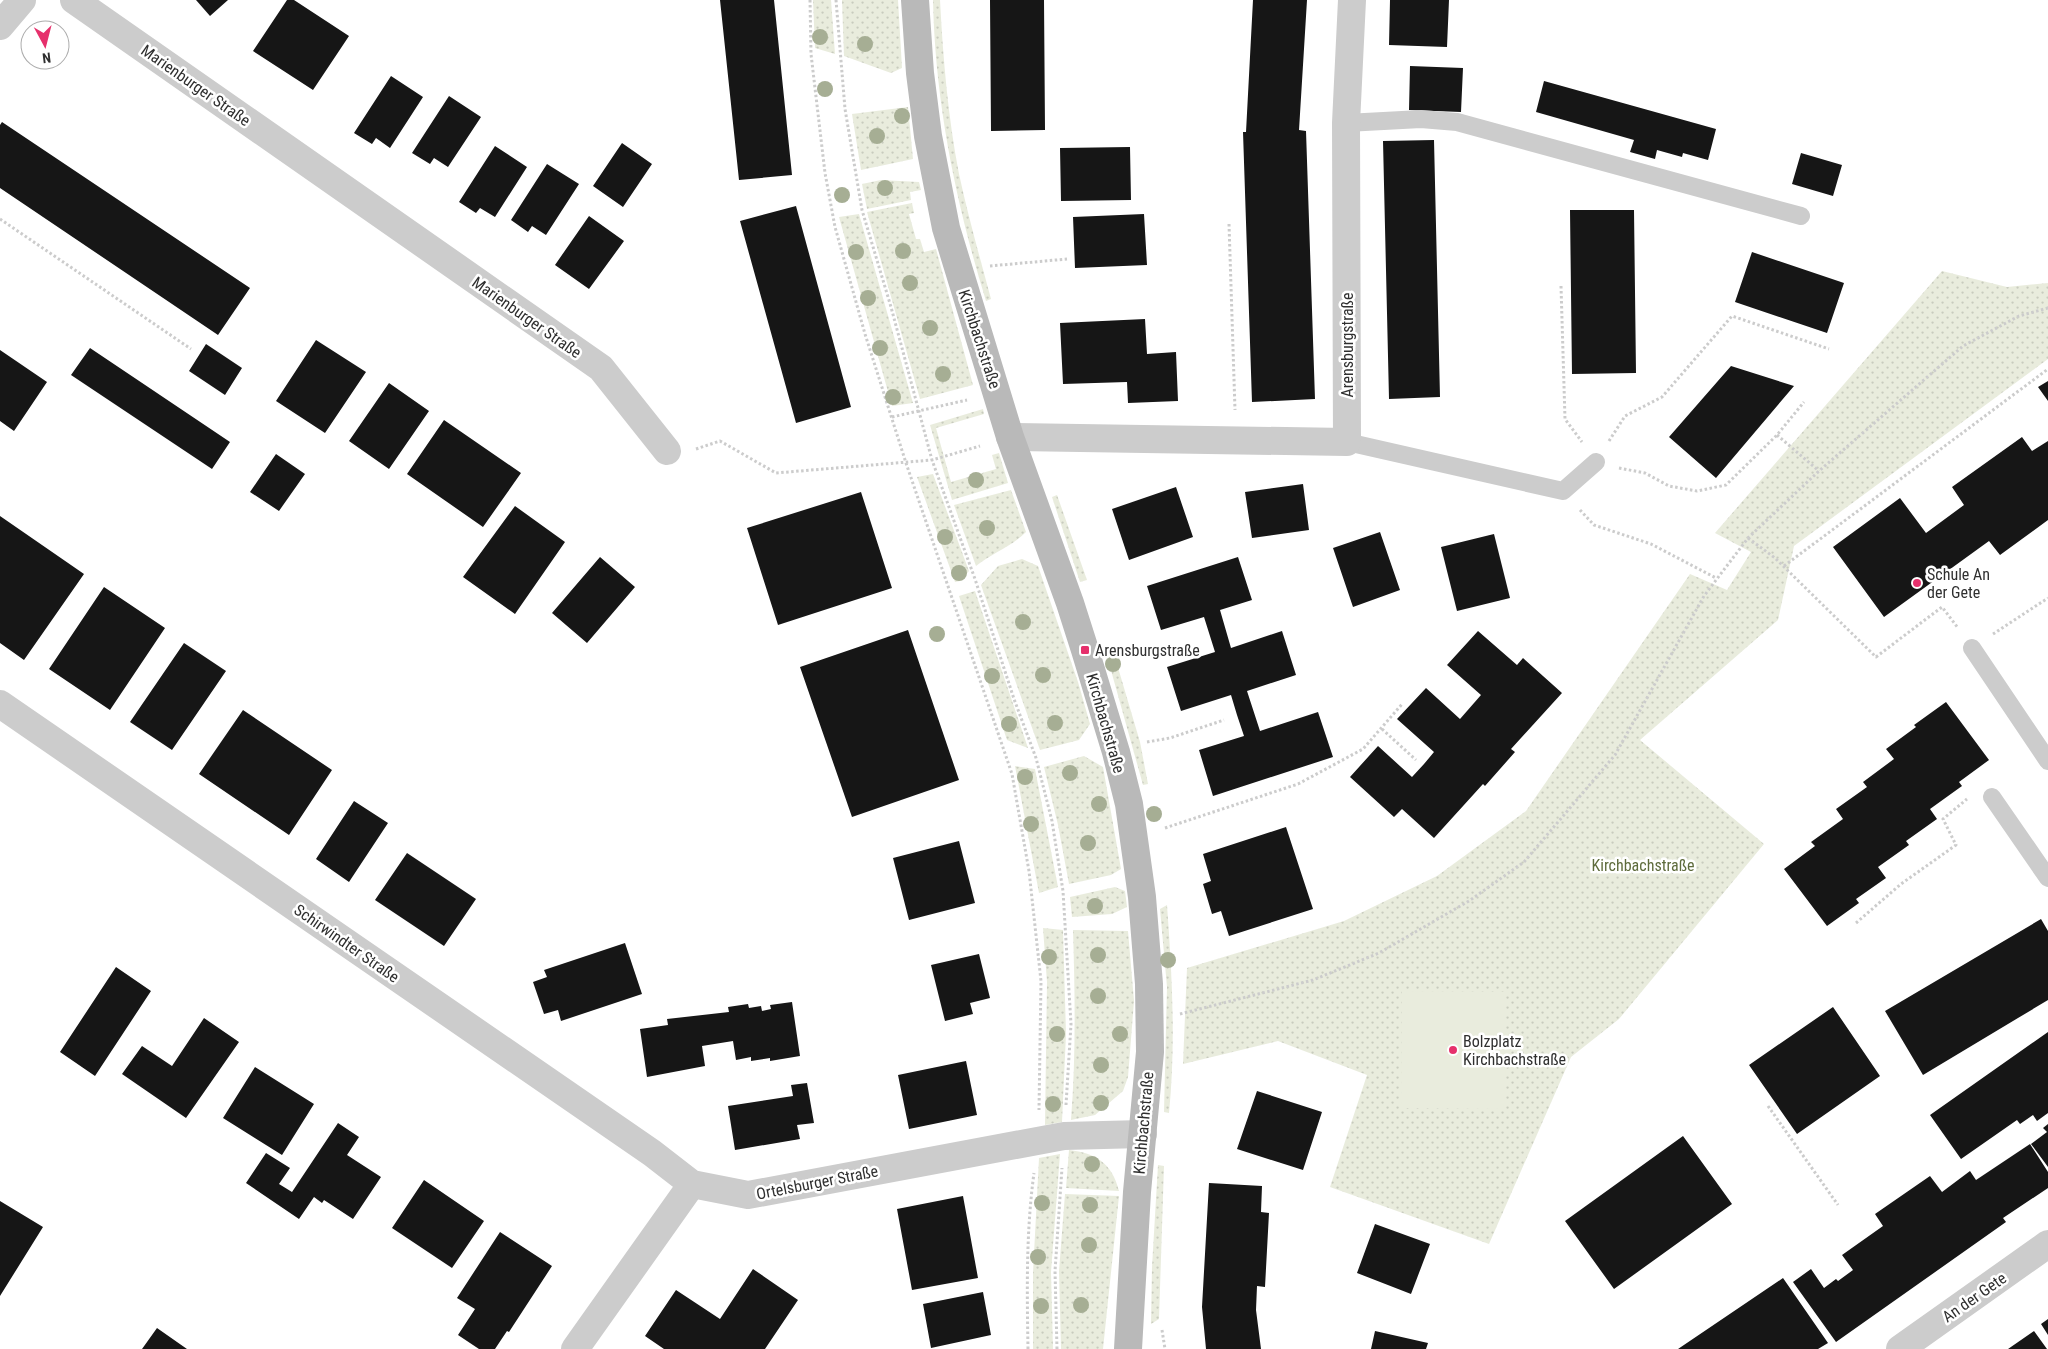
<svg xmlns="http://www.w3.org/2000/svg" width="2048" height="1349" font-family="'Roboto Condensed',sans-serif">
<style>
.grass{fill:url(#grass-dots)}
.garden{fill:#e9ecdd}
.building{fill:#161616}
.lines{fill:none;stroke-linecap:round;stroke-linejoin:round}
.path{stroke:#ccc;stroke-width:3;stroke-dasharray:2.5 2.5;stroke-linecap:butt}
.service{stroke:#ccc;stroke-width:18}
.minor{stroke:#ccc;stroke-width:28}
.secondary{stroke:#b9b9b9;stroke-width:28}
.tree{fill:#a6ae94}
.poi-dot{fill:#e6306c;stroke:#fff;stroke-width:2}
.labels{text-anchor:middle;stroke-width:5;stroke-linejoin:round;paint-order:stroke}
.street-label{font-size:16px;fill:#2f2f2f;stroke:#fff}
.poi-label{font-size:16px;fill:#2f2f2f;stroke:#fff;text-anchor:start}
.park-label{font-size:16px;fill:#5e6b3c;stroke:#fff}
</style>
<defs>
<pattern id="grass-dots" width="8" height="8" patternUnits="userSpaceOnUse" patternTransform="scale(1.25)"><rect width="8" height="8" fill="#e9ecdd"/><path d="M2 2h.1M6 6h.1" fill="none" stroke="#c8cbbe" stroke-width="1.8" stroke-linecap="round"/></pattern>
</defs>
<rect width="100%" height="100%" fill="#fff"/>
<path class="grass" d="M813,0H831L835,54L815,48Z
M842,0H898L902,68L891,73L844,56Z
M933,0H940C943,58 948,117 959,174C968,216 980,258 991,299L986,301C956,204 935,102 933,0Z
M908,107L913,159L861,170L852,114Z
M881,180L919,182L921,190L910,192L911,200L867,209L862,184Z
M912,203L914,213L909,214L916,239H920L924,252L936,249L973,385L920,399L867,212Z
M859,214L913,403L892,406L839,217Z
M1942,271L2007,287L2048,283V359L1794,546L1778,620L1640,740L1764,844L1619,1019L1571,1057L1489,1244L1330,1187L1367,1075L1278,1041L1183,1064L1187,968L1344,921L1437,876L1526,811L1690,574L1727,590L1751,552L1715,533Z
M983,409L984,414L936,428L951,482L996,469L992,455L999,453L1008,483L952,500L930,425Z
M933,474L969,571L960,581L955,582L917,477Z
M1011,490L1026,532C1011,547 992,553 976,566L954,505Z
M1057,495L1087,580L1080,582L1052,497Z
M1022,559L1038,566L1078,682L1090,724L1079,740L1040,750L981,585L998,566Z
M975,591L1028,748L1007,740L959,596Z
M1114,654L1140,742L1148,784L1143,785L1107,656Z
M1084,756L1103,767L1121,869L1111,875L1069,884L1058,825L1044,767Z
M1015,766L1035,769L1058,887L1039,893Z
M1115,887L1125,891L1127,907L1112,914L1072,917L1070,897Z
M1167,905C1172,974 1176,1043 1169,1113L1164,1112L1167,987L1160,909Z
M1043,928L1063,930L1066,1034L1062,1122L1045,1125L1047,982Z
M1073,930L1128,931L1134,1001L1128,1077L1123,1091L1095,1115L1071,1120C1076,1057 1075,994 1073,930Z
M1069,1150C1096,1153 1112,1163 1119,1191L1066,1188Z
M1060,1154L1051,1272L1053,1349H1033V1273L1039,1158Z
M1158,1165L1164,1166L1159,1319L1151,1324L1152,1267Z
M1065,1194L1119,1196L1103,1349H1061L1059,1271Z"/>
<path class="garden" d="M1402,991L1506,992L1505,1109L1401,1108Z"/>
<path class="building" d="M196,0H228L210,16Z
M287,0H294L349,36L313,90L253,51Z
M720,0H774L792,175L739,180Z
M990,0H1044L1045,130L991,131Z
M1253,0H1307L1299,130L1306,131L1315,399L1252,402L1243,132H1246Z
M1390,0H1449L1447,47L1389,45Z
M1410,66L1463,68L1461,112L1409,110Z
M391,76L423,97L390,148L376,138L372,144L354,133Z
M1544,81L1716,129L1708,160L1683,153L1682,157L1657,150L1655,159L1630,152L1634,140L1536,112Z
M449,96L481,117L448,167L434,158L430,164L412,153Z
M2,122L250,288L218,335L0,188V125Z
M1434,140L1440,397L1389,399L1383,141Z
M622,143L652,164L623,207L593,186Z
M495,146L527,167L495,217L480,208L476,213L459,202Z
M1130,147L1131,200L1061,201L1060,148Z
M1801,153L1842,165L1833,196L1792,184Z
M547,164L579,184L546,235L532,226L528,232L511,220Z
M796,206L851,407L796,423L740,221Z
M1570,210H1634L1636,373L1572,374Z
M1144,214L1147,265L1075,268L1073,217Z
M589,216L624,241L589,289L555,265Z
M1752,252L1844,283L1827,333L1735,302Z
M1145,319L1147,354L1176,352L1178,401L1128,403L1127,382L1063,384L1060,323Z
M316,340L366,372L325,433L276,401Z
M206,344L242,368L225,395L189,371Z
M90,348L230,442L212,469L71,375Z
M0,350L47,382L14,431L0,421Z
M1731,366L1794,386L1716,478L1669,437Z
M2048,381V401L2038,387Z
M389,383L429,411L389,469L349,441Z
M444,420L521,473L483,527L407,474Z
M2022,437L2032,451L2048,441V520L2000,555L1989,541L1884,617L1833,547L1900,498L1926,533L1964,505L1952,487Z
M276,454L305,474L279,511L250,492Z
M1303,484L1309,530L1252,538L1245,492Z
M1176,487L1193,537L1129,560L1112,509Z
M861,492L892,588L778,625L747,528Z
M515,506L565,542L515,614L463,577Z
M0,516L84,574L24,660L0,643Z
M1380,532L1400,590L1353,607L1333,548Z
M1494,534L1510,598L1457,611L1441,547Z
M600,557L635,587L587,643L552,613Z
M1238,557L1252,600L1220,610L1231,648L1282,631L1296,675L1247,691L1260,731L1318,712L1333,757L1213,796L1199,750L1244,736L1237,715L1231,695L1181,711L1167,667L1215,652L1204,617L1161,630L1147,586Z
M104,587L165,628L110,710L49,669Z
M908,630L959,780L852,817L800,667Z
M1478,631L1517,665L1523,658L1562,693L1511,749L1515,752L1485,786L1483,784L1434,838L1402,809L1394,817L1350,777L1378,746L1412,777L1424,764L1434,752L1397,719L1426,688L1460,719L1481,695L1447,665Z
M184,643L226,671L172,750L130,722Z
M1946,702L1989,760L1959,782L1962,786L1930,809L1937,819L1906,841L1909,845L1878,867L1886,878L1856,899L1859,903L1827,926L1784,869L1815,846L1811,842L1843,819L1836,809L1867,787L1863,782L1894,759L1886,749L1916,727L1914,725Z
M243,710L332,770L289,835L199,774Z
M354,801L388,823L349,882L316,859Z
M1286,827L1313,909L1229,936L1221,911L1212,914L1203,884L1211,881L1203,854Z
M959,841L975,903L909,920L893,858Z
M407,853L476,899L444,946L375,900Z
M2041,919L2048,931V1000L1923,1075L1885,1011Z
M625,943L642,994L561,1021L558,1010L544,1014L533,982L547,977L544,970Z
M979,954L990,998L970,1003L973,1014L945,1021L931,965Z
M116,967L151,991L95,1076L60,1052Z
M792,1002L800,1056L770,1061V1058L751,1061V1057L736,1060L733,1041L702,1046L705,1066L647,1077L640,1029L668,1025L667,1019L729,1012L728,1007L748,1004L749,1008L761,1006L762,1011L771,1009L770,1005Z
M1833,1007L1880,1076L1797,1134L1749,1065Z
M204,1018L239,1042L186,1118L122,1074L142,1046L172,1066Z
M2048,1032V1113L2037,1121L2033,1115L2020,1124L2017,1120L1961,1159L1930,1115Z
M966,1061L977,1115L909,1129L898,1075Z
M255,1067L314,1104L282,1155L223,1118Z
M807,1083L814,1123L797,1125L800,1139L735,1150L728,1106L793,1096L791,1085Z
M1257,1091L1322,1112L1303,1170L1237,1149Z
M338,1123L359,1137L347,1155L381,1177L353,1219L324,1200L322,1203L314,1197L299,1219L246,1183L266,1153L290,1168L279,1184L292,1192Z
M2048,1124V1167L2031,1144L2047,1132L2043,1128Z
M1683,1136L1732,1204L1614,1289L1565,1221Z
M2030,1144L2048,1172V1188L2003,1218L2006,1222L1836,1342L1793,1282L1811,1269L1824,1288L1836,1279L1838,1281L1853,1270L1842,1255L1883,1226L1875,1214L1930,1176L1942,1192L1970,1171L1976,1180Z
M424,1180L484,1221L452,1268L392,1228Z
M1209,1183L1262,1186L1261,1212L1269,1213L1265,1287L1257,1286L1256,1310L1261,1349H1206L1202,1307Z
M963,1196L978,1278L912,1290L897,1209Z
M0,1201L43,1227L0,1296Z
M1375,1224L1430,1244L1411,1294L1357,1273Z
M500,1232L552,1266L509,1332L507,1331L495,1349H479L458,1335L475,1309L457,1298Z
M753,1269L798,1300L765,1349H664L645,1336L676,1290L720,1319Z
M1783,1278L1828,1343L1818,1349H1678Z
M983,1292L991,1335L931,1348L923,1304Z
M2048,1319V1335L2041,1324Z
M157,1328L187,1349H142Z
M1375,1331L1428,1343L1426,1349H1371Z
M2034,1331L2047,1349H2008Z"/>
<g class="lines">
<path class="path" d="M810,0L811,54L825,173L835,227L865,334L906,463L1012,774L1029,871L1041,981L1039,1110
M836,0L845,109L862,210L891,307L932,460L975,579L1014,699L1036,758L1052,821L1063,891L1071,1024L1066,1105
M0,219L191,349
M1229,224L1235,410
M990,266L1067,259
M1561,286L1565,419L1582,442
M892,417L967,400
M1777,435L1819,471
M1609,441L1625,416L1662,397L1732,316L1829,349
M696,449L720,441L776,473L932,460L980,446
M1619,468L1645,473L1669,486L1697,491L1726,485L1777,435L1804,402
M1580,510L1594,525L1651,544L1716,578
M1748,538L1775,558L1876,657L1942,607L1958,628
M1784,566L2048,369
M1993,634L2048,598
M1382,729L1416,760
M1147,742L1170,738L1224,720
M1165,828L1298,784L1363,749L1403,703
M1856,923L1901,884L1956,845L1943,819L1967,799
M1180,1014L1313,980L1379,953L1469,901L1524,862L1615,755L1704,596L1748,538L1819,471L1963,346L2019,316L2048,308
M1768,1106L1838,1205
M1162,1330L1165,1349
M1028,1349C1027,1290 1026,1232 1034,1173
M1057,1349L1055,1271L1062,1168"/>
<path class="service" d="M1346,123L1421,119L1457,122L1801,216
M1347,442L1563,491L1596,462
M1972,648L2048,761
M1992,797L2048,878"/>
<path class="minor" d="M74,0L601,368L667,451
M0,26L22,0
M1010,437L1347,442L1346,123L1352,0
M0,704L652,1153L692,1184
M575,1349L692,1184L748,1195L1064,1136L1143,1134
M1900,1349L2048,1244"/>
<path class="secondary" d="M915,0L920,73L928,136L946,228L1010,437L1070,603L1085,650L1116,752L1129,804L1142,897L1149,984L1150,1052L1137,1192L1128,1349"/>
</g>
<g class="tree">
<circle cx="820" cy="37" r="8"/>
<circle cx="865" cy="44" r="8"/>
<circle cx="825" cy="89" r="8"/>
<circle cx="902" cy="116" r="8"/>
<circle cx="877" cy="136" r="8"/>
<circle cx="885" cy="188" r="8"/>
<circle cx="842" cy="195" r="8"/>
<circle cx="903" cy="251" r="8"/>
<circle cx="856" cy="252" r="8"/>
<circle cx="910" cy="283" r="8"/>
<circle cx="868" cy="298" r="8"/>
<circle cx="930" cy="328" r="8"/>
<circle cx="880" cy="348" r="8"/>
<circle cx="943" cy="374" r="8"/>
<circle cx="893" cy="397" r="8"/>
<circle cx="976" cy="480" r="8"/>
<circle cx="987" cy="528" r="8"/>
<circle cx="945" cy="537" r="8"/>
<circle cx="959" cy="573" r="8"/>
<circle cx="1023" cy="622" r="8"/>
<circle cx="937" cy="634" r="8"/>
<circle cx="1113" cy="664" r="8"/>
<circle cx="1043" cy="675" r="8"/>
<circle cx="992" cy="676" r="8"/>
<circle cx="1055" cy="723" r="8"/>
<circle cx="1009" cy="724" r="8"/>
<circle cx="1070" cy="773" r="8"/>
<circle cx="1025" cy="777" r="8"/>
<circle cx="1099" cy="804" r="8"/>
<circle cx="1154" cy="814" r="8"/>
<circle cx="1031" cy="824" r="8"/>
<circle cx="1088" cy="843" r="8"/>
<circle cx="1095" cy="906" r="8"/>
<circle cx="1098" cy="955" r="8"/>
<circle cx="1049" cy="957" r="8"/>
<circle cx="1168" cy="960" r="8"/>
<circle cx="1098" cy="996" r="8"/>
<circle cx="1057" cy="1034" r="8"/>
<circle cx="1120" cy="1034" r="8"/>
<circle cx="1101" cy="1065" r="8"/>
<circle cx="1101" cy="1103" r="8"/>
<circle cx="1053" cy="1104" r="8"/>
<circle cx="1092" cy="1164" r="8"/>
<circle cx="1042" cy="1203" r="8"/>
<circle cx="1090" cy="1205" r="8"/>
<circle cx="1089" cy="1245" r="8"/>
<circle cx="1038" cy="1257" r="8"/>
<circle cx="1081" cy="1305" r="8"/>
<circle cx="1041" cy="1306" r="8"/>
</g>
<g class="poi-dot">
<circle cx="1917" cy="583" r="5"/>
<rect x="1080" y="645" width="10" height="10" rx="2.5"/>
<circle cx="1453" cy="1050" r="5"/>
</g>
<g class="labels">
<g class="street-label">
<text transform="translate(196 85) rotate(35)" y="6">Marienburger Straße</text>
<text transform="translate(527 317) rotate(35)" y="6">Marienburger Straße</text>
<text transform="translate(980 339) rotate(72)" y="6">Kirchbachstraße</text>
<text transform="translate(1347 345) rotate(-90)" y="6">Arensburgstraße</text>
<text transform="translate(1106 723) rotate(74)" y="6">Kirchbachstraße</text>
<text transform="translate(347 943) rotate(35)" y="6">Schirwindter Straße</text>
<text transform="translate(1143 1123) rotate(-85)" y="6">Kirchbachstraße</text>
<text transform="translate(817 1182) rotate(-11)" y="6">Ortelsburger Straße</text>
<text transform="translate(1974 1297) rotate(-35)" y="6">An der Gete</text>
</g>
<g class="poi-label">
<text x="1927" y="580">Schule An<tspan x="1927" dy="18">der Gete</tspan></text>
<text x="1095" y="656">Arensburgstraße</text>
<text x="1463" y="1047">Bolzplatz<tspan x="1463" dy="18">Kirchbachstraße</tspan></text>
</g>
<g class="park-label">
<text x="1643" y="871">Kirchbachstraße</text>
</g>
</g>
<g transform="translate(45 45) rotate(173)"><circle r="24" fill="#ffffff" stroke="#acacac"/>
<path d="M0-4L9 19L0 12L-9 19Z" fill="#e6306c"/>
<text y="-8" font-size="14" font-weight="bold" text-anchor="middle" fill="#2f2f2f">N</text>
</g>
</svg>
